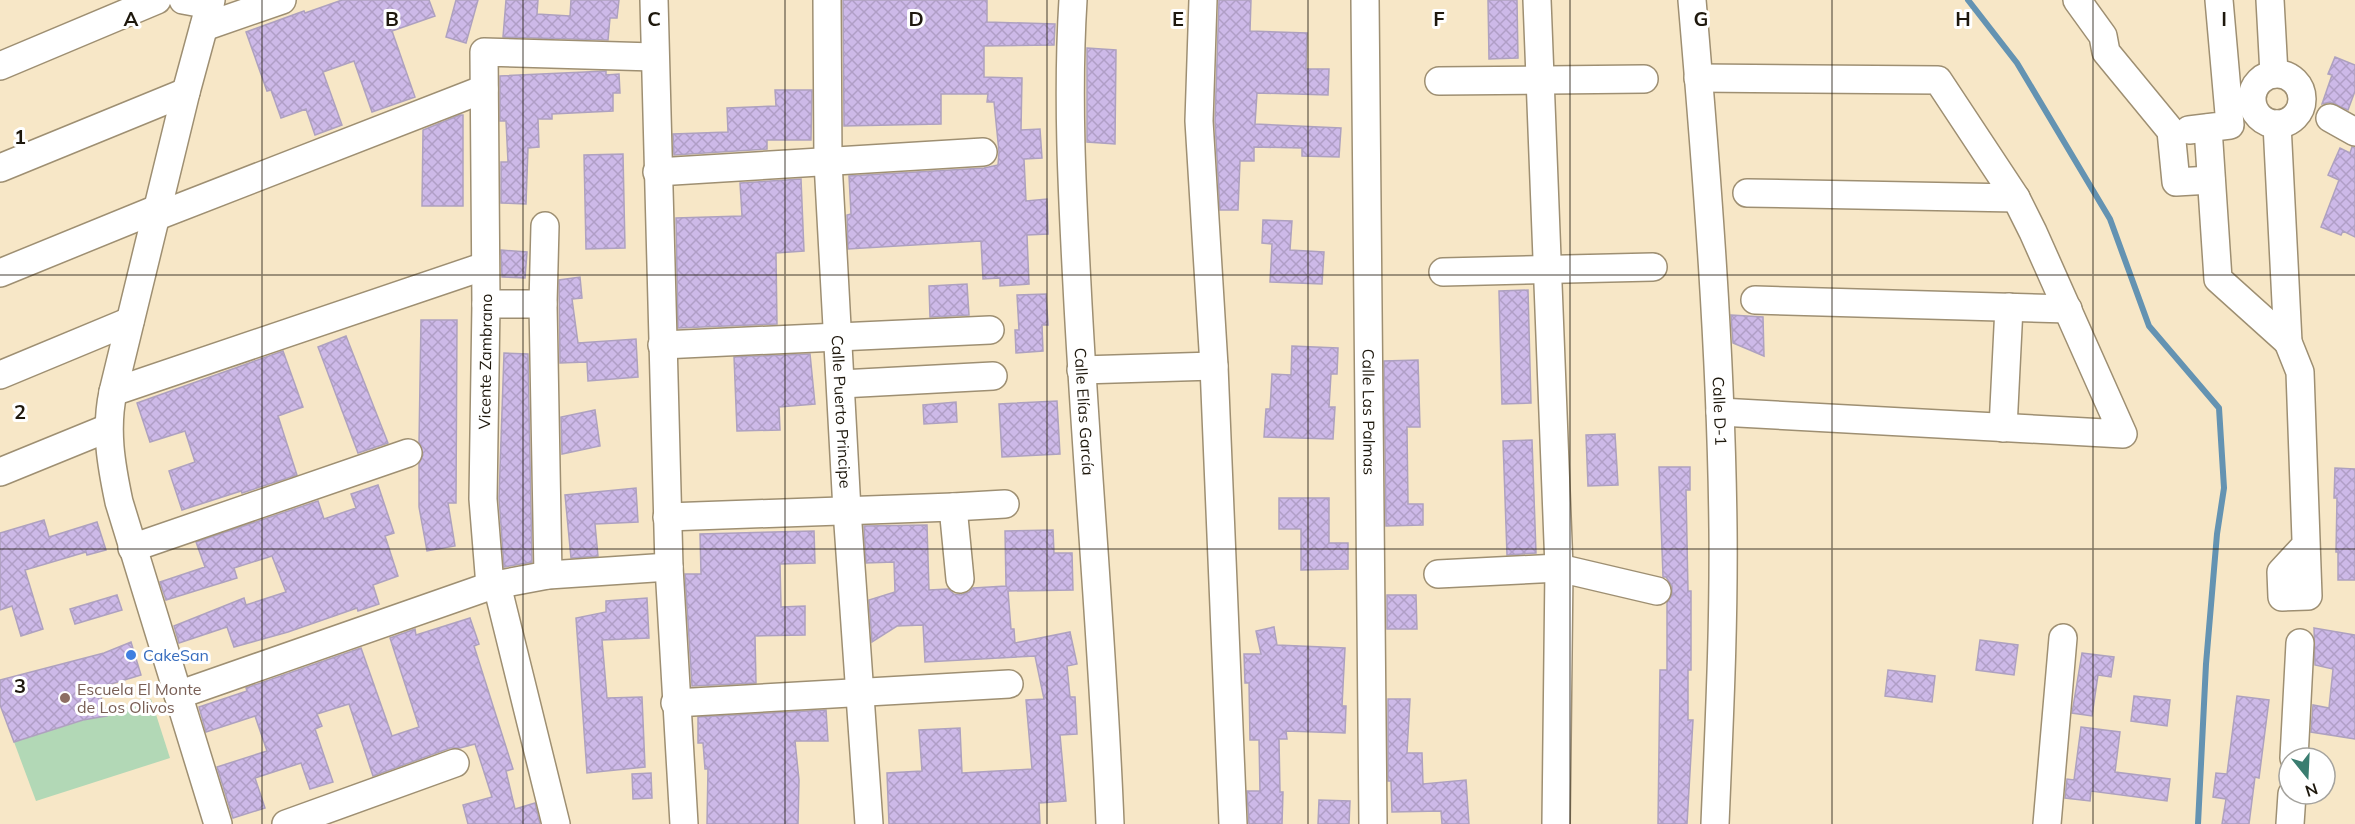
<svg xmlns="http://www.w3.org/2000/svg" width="2355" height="824" font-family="Mulish,sans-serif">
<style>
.green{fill:#b2d8b6}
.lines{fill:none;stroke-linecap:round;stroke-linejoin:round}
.stream{stroke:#6493b2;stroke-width:6}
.building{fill:url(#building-cross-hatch);stroke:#aea1bf;stroke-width:1.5}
.minor-casing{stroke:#9e8f72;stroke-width:30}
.minor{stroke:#fff;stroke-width:27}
.grid{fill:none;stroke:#1e180d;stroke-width:1.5;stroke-opacity:0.55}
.shop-dot{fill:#3f7fe0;stroke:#fff;stroke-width:2}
.education-dot{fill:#8d6e63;stroke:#fff;stroke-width:2}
.labels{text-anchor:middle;stroke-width:6;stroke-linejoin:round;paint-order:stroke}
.street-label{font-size:16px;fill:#1e180d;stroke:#fff}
.shop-label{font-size:16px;fill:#366cbe;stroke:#fff;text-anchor:start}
.education-label{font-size:16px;fill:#785e54;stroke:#fff;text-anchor:start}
.grid-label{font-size:20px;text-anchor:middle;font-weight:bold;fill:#1e180d;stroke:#fff;stroke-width:6;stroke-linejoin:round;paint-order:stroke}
</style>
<defs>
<pattern id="building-cross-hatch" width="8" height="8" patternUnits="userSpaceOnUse" patternTransform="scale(1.5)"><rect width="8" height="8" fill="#cdb9e8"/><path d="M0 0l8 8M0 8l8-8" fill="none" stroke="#b09ec6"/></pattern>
</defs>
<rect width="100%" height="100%" fill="#f7e7c7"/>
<path class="green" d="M151,699L170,758L36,801L14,742Z"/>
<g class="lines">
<path class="stream" d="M1968,0L2017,63L2110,219L2149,326L2219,408L2224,488L2217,534L2206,664L2198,824"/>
</g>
<path class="building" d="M342,0H429L435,16L392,31L415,97L372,112L354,61L323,72L342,125L315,135L306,109L281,118L271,90L267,91L246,32L304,11L305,13Z
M456,0H478L466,43L446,37Z
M506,0H538L537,14L570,16L571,0H619L617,18H610L608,40L503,37Z
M843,0H987V22L1055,24L1054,45L984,46V77L1022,78L1021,130L1040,129L1042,158L1024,159L1026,201L1047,199L1048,234L1027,235L1029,284L1000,286V278L983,279L981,241L848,249L847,215L851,214L849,176L984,168L998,165L999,152L994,102H987L988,94H941V124L844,126Z
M1219,0H1251L1250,31L1307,33L1306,69H1329L1328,95L1257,93L1255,124L1341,128L1339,157L1302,156V148L1254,147V161H1240L1238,210H1220L1215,121Z
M1488,0H1517L1518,58L1489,59Z
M1087,48L1116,50L1115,144L1087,142Z
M2335,57L2355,65V91L2348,110L2330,102L2322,104L2332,75L2328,74Z
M606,71V75L619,74L620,93H613V111L552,114V119H538L539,147L528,148L526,204L501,203V162H508L506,121H500V76Z
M775,90H812L811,140H767V149L674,155L673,134L728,132L727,108L776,106Z
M460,115H463V206H422L423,130Z
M2352,147L2355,148V237L2343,231L2341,235L2321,227L2339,180L2328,175L2340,148L2350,153Z
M623,154L625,248L586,249L584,155Z
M801,179L804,251L776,253L777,324L678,328L676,218L742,216L740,183Z
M1263,220L1292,221L1290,250L1324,252L1322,284L1270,282L1272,244L1262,243Z
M501,250L527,252L525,278L502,277Z
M580,277L582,298L572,299L578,343L636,339L638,377L588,381L587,362L560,363L559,280Z
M967,284L969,315L930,317L929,286Z
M1528,290L1531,403L1502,404L1499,291Z
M1046,294L1048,325H1042L1043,351L1016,353L1015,330H1019L1017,295Z
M1731,315L1763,317L1764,356L1733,343Z
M421,320H457L456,503H448L455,546L427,551L419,507V464L423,455L419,443Z
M346,336L388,443L358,453L318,347Z
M1292,346L1338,348L1337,374H1331L1329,407H1335L1333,439L1264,437L1266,409H1270L1272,374L1291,375Z
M283,351L303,407L278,416L297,475L242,493L241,491L182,510L169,471L195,462L185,431L150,442L137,403Z
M504,353L528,354L532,562L504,567L499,498Z
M810,354L815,404L779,407L780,430L737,431L734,357Z
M1418,360L1420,427H1407L1408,504H1423V525L1386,526L1384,361Z
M1057,401L1060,454L1002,457L999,404Z
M956,402L957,422L924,424L923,405Z
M595,410L600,446L562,454L561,417Z
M1615,434L1618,485L1588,486L1586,435Z
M1532,440L1536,553L1507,555L1503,441Z
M1659,467H1690V490H1686L1688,591H1691V670H1688V720H1693L1687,824H1658L1660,670H1667V603L1672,594V586L1666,577H1663Z
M2335,468L2355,469V580H2338V552H2336L2337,498H2334Z
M378,485L394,533L385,536L398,576L373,585L379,604L358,611L357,608L288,632L234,647L227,627L179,643L174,626L244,598L246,605L286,592L272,556L234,568L237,578L166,600L160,582L205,567L196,542L318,501L324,519L356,508L351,494Z
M636,488L638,522L595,524L598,556L571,558L565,495Z
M1279,498H1329V543H1348V569L1301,570V529H1279Z
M44,520L49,537L97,522L106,550L87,555L86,552L25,570L43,629L21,636L12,606L0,610V533Z
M927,525L929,590L948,589L954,594L961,595L969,592L973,588L1006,586L1005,531L1053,530L1054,553H1072L1073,590L1008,591L1011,629H1014L1015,643L1070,632L1077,664L1067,666L1070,697H1075L1077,734L1060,735L1066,801L1039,803L1040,824H889L887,773L922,771L919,730L960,728L962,773L1032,769L1026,700L1044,699L1035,656L925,662L923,625L897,626L872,642L869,600L895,592L894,562L866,563L864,526Z
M814,531L815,563L780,564L781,607L805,606V635L755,636L756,683L692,686L685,574H701L700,534Z
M117,595L122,610L75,624L70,609Z
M1387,595H1416L1417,629H1387Z
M647,598L649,638L602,640L607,698L642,697L645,767L587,773L576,618L606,612V601Z
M470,618L479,644L474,646L513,769L506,771L515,809L535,803L540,824H468L463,805L492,797L475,744L460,748H450L373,776L349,704L317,714L322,726L315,729L333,782L310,789L301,763L255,778L265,808L233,818L217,767L267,751L255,716L206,732L199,707L247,691L246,688L361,648L392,736L419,727L390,638L415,629L416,635Z
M1274,627L1277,645L1345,648L1342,706H1346L1345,733L1286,731L1287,739H1279L1280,792H1283L1282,824H1249L1247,791H1260L1259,740H1250L1249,683H1245L1244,654H1261L1256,631Z
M2314,628L2355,635V739L2311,732L2313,705L2329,708L2333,669L2315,665Z
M1980,640L2018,645L2014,675L1976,670Z
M131,642L141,675L98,688L107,716L83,720L14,742L0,705V680L104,653Z
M2082,653L2114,657L2111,677L2098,675L2092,716L2072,713Z
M1888,670L1935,676L1932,702L1885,696Z
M2134,696L2170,700L2167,726L2131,721Z
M2237,696L2269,700L2259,778L2255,777L2249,824H2222L2226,799L2213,797L2216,773L2227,774Z
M1388,699H1410L1407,753H1422L1423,784L1466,780L1469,824H1442L1441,811L1392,812L1391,781H1388Z
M826,710L828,741H795L799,780L798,824H707L708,769H705L703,743H698V717Z
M2081,727L2120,732L2115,772L2170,779L2167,801L2091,791L2090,801L2065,798L2067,779L2074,780Z
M651,773L652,798L633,799L632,774Z
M1319,800L1350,801L1349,824H1318Z"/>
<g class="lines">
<defs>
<g id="minor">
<path d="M183,0L210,5"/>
<path d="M211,0L186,92L113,392C105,430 111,464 119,502L218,824"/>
<path d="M654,0L669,567L684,824"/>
<path id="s1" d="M827,0L828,162L847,510L869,824"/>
<path id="s2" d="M1073,0C1067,95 1072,190 1077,285C1086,465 1103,644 1110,824"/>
<path d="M1203,0L1199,121L1214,366L1233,824"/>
<path id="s3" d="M1365,0L1373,824"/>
<path d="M1537,0L1559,568L1556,824"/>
<path id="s4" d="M1692,0C1707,176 1721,353 1723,529C1724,628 1719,726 1715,824"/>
<path d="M2077,0L2103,36L2106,52L2171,131L2176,182L2211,180"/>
<path d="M2270,0L2274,74"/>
<path d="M204,27L282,0"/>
<path d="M0,66L157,0"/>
<circle cx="2277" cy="99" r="25"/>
<path d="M1698,78L1938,80L2016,198L2033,232L2123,434L1720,412"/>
<path d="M1439,81L1644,79"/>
<path d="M2330,118L2355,132"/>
<path d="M2277,124L2288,342L2300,372L2308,596L2282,597L2281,572L2306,545"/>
<path d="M2208,128L2218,279L2288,342"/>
<path d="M2189,130L2230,125L2219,0"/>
<path d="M0,168L186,92"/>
<path d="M657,172L983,152"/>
<path d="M1747,193L2016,198"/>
<path d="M1443,272L1653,267"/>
<path d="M0,273L157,209L155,217L484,89"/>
<path d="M1755,300L2068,309"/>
<path d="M486,304H543L548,575"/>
<path d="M543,304L545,226"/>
<path d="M662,345L990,330"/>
<path d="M1081,370L1214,366"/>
<path d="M0,375L130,321"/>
<path d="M841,384L993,376"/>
<path d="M113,392L485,266"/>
<path d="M2003,428L2009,307"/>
<path d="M0,472L108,428"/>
<path d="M953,507L1005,504"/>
<path d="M667,517L953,507L960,579"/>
<path d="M132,548L408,453"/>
<path d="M1438,574L1559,568L1657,591"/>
<path d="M178,695L490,586L548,575L669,567"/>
<path d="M675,703L1009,684"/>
<path d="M2294,758L2300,643"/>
<path d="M286,824L455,763"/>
<path id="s5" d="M556,824L497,585L490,586L483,499L486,304L484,52L654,57"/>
<path d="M2047,824L2063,638"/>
<path d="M2290,824L2292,794"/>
</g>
</defs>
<use href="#minor" class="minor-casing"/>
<use href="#minor" class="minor"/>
</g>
<path class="grid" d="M262,0V824M523,0V824M785,0V824M1047,0V824M1308,0V824M1570,0V824M1832,0V824M2093,0V824M0,275H2355M0,549H2355"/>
<circle class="shop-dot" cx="131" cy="655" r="6"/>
<circle class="education-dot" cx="65" cy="698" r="6"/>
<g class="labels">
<g class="street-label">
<text dy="6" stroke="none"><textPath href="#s5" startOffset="478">Vicente Zambrano</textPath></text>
<text dy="6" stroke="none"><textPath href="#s1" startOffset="412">Calle Puerto Principe</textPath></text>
<text dy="6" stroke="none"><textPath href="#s2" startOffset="412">Calle Elías García</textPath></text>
<text dy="6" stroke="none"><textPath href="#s3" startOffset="412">Calle Las Palmas</textPath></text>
<text dy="6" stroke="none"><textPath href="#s4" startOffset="412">Calle D-1</textPath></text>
</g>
<g class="shop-label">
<text x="143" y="661">CakeSan</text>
</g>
<g class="education-label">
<text x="77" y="695">Escuela El Monte<tspan x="77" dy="18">de Los Olivos</tspan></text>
</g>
</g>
<g class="grid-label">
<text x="131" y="26">A</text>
<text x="392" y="26">B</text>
<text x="654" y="26">C</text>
<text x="916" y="26">D</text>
<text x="1178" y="26">E</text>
<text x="1439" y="26">F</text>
<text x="1701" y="26">G</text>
<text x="1963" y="26">H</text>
<text x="2224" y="26">I</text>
<text x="20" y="144">1</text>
<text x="20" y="419">2</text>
<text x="20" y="693">3</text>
</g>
<g transform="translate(2307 776) rotate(162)"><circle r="28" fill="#ffffff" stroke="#a5a39e" stroke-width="1.5"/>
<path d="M0-4.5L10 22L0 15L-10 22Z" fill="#3a7d70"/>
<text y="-9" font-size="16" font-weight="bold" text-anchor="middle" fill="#1e180d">N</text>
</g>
</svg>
